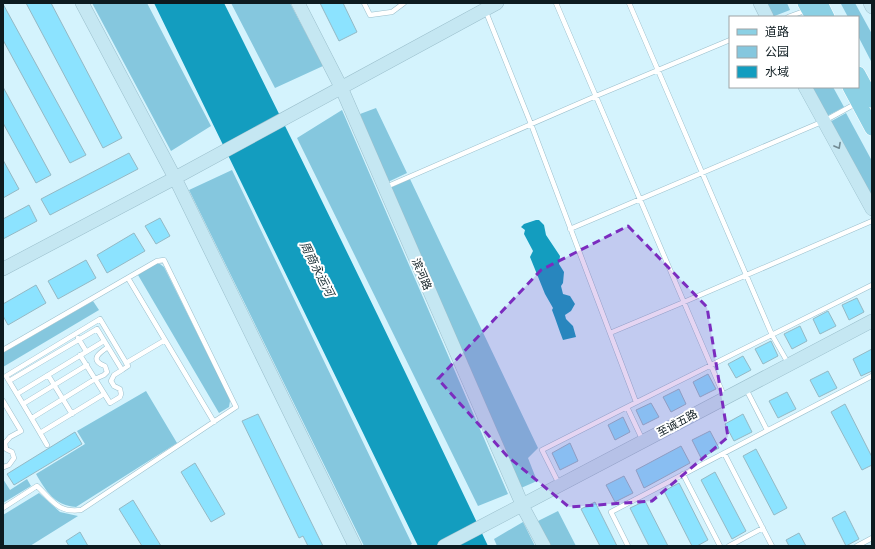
<svg xmlns="http://www.w3.org/2000/svg" width="875" height="549" font-family="Ubuntu,'Noto Sans SC',sans-serif">
<style>
.green{fill:#85c7de}
.water{fill:#139dbf}
.building{fill:#8ce3ff;stroke:#94b9c5}
.lines{fill:none;stroke-linecap:round;stroke-linejoin:round}
.lane-casing{stroke:#9bbfcc;stroke-width:5.5}
.secondary-casing{stroke:#9bbfcc;stroke-width:14}
.primary-casing{stroke:#fff;stroke-width:16}
.lane{stroke:#fff;stroke-width:4.5}
.secondary{stroke:#c5e7f2;stroke-width:13}
.primary{stroke:#8bd0e4;stroke-width:15}
.oneway{stroke:#728b94}
.marked{fill:#7b2cbf;fill-opacity:0.2;stroke:#7b2cbf;stroke-width:3;stroke-dasharray:8 5;stroke-linejoin:round}
.labels{text-anchor:middle;stroke-width:4;stroke-linejoin:round;paint-order:stroke}
.street-label{font-size:11px;fill:#0d1b20;stroke:#fff}
.water-label{font-size:12px;font-style:italic;fill:#1a2f35;stroke:#fff}
</style>
<rect width="100%" height="100%" fill="#d4f3fd"/>
<path class="green" d="M92,3H147L211,126L171,151Z
M231,3H290L323,66L275,88Z
M765,3H787L790,10L772,17Z
M843,3H855L872,34V63L858,36V17H848L841,4Z
M811,87H833L844,107L827,116Z
M376,108L407,173L388,182L360,114Z
M342,110L508,494L478,506L297,138Z
M846,113L872,161V205L828,123Z
M232,170L412,544L409,546H364L189,190Z
M410,179L538,448L528,458L537,481L521,488L390,188Z
M155,264H160L164,267L229,397L230,401L229,407L219,413L138,275Z
M93,301L99,310L3,367V353Z
M146,391L177,443L76,507C54,505 46,491 36,474L85,444L77,431Z
M3,479L10,490L27,479L31,486L3,503Z
M39,493L60,512L78,516L30,546H3V515Z
M558,511L576,546H550L538,521Z
M523,522L535,546H497L494,539Z"/>
<path class="water" d="M154,3H224C314,183 402,364 488,546H418Z
M536,220H539L544,225L546,235L560,256L559,264L564,272L563,283L561,286L563,294L570,296L575,304L571,311L565,315L566,319L573,326L576,337L563,340C559,330 556,320 552,310L553,308L545,294L530,257L533,251L524,234L525,230L521,227L524,224Z"/>
<path class="building" d="M26,3H51L122,138L103,148Z
M320,3H343L357,32L339,41Z
M3,4L86,155L70,163L3,40Z
M3,87L51,175L36,183L3,123Z
M129,153L138,169L50,215L41,199Z
M3,160L19,189L3,198Z
M29,205L37,221L3,239V219Z
M160,218L170,236L156,244L145,226Z
M134,233L145,251L107,273L97,255Z
M86,260L96,278L58,299L48,281Z
M36,285L46,303L8,325L3,316V304Z
M857,298L864,312L849,320L842,305Z
M828,311L836,326L820,334L813,319Z
M800,326L807,341L792,349L784,334Z
M771,341L778,356L763,364L755,349Z
M872,349V371L861,376L853,359Z
M743,356L751,370L736,378L728,364Z
M828,371L837,388L819,397L810,380Z
M708,374L716,389L700,397L693,382Z
M679,389L686,404L671,412L663,397Z
M787,392L796,409L778,418L769,401Z
M651,403L659,417L643,425L636,410Z
M845,404L872,457V465L862,470L831,412Z
M258,414L316,532L323,546H308L303,536L299,538L242,421Z
M743,414L752,432L734,441L725,424Z
M623,417L630,432L615,440L608,425Z
M710,431L719,448L701,458L692,440Z
M75,432L82,444L14,485L7,474Z
M570,443L578,461L560,470L552,453Z
M681,446L690,463L644,488L636,470Z
M756,449L787,508L774,515L743,456Z
M195,463L225,514L211,522L181,472Z
M715,472L746,531L732,539L701,480Z
M624,476L633,493L615,502L606,485Z
M679,483L708,540L697,546H692L664,491Z
M133,500L161,546H142L119,509Z
M645,501L668,546H649L630,508Z
M595,502L617,546H600L581,509Z
M845,511L859,539L846,546L832,518Z
M80,532L88,546H69L66,541Z
M799,533L806,546H789L786,540Z"/>
<g class="lines">
<defs>
<path id="lane" d="M364,3L370,15L392,12L404,3
M556,3L724,396
M629,3L772,335L788,363
M486,12L531,124L636,402
M788,17L807,10
M386,187L596,96L730,40
M570,229L824,121L857,103
M128,278L214,422
M610,333L684,302L872,221
M78,338L86,351
M3,350L157,261L164,260L236,407L81,510C58,513 53,501 37,486L3,508
M80,355L110,403L120,397L121,394L120,389L114,386L111,381L114,375L122,370
M126,363L165,340
M48,375L72,414
M9,381L97,329L122,370L128,366L100,319L6,376C20,399 34,422 47,445
M746,389L767,430
M17,394L104,341
M3,401L21,431L10,437L5,443L6,449L12,452L14,458L9,465L4,467L3,466
M23,404L87,365
M32,418L95,379L104,375L107,372L105,366C89,360 99,353 108,347
M40,433L104,394
M643,441L627,407L872,285
M724,453L772,546
M683,474L720,546
M559,484L542,450L627,407
M628,546L611,512L872,376
M729,546L763,528
M857,546L872,538"/>
<path id="secondary" d="M82,3L175,178L355,546
M298,3L341,87L525,511L544,546
M760,3L767,17
M870,3L872,7
M805,87L872,209
M3,269L175,178L497,3
M444,546L872,321"/>
<path id="primary" d="M805,3L813,17
M820,3L827,17
M858,74L872,100
M850,87L872,128"/>
</defs>
<use href="#lane" class="lane-casing"/>
<use href="#secondary" class="secondary-casing"/>
<use href="#primary" class="primary-casing"/>
<use href="#lane" class="lane"/>
<use href="#secondary" class="secondary"/>
<use href="#primary" class="primary"/>
</g>
<defs><path id="oneway-chevron" d="M-2-3.5L2.5 0L-2 3.5" fill="none" stroke-width="1.6" stroke-linecap="round" stroke-linejoin="round"/></defs>
<use class="oneway" href="#oneway-chevron" transform="translate(838 146) rotate(61)"/>
<path class="marked" d="M628,226L707,307L728,437L652,501L569,507L507,456L438,379L541,270Z"/>
<g class="labels">
<g class="street-label">
<text transform="translate(422 274) rotate(67)" y="4">滨河路</text>
<text transform="translate(677 423) rotate(-28)" y="4">至诚五路</text>
</g>
<g class="water-label">
<text transform="translate(317 269) rotate(63)" y="4">周商永运河</text>
</g>
</g>
<rect width="875" height="549" fill="none" stroke="#0d1b20" stroke-width="8"/>
<rect x="729" y="16" width="130" height="72" fill="#ffffff" stroke="#9ea4a6"/>
<rect x="737" y="29" width="20" height="6" fill="#8bd0e4" stroke="#9ea4a6"/>
<text x="765" y="36" font-size="12" fill="#0d1b20">道路</text>
<rect x="737" y="46" width="20" height="12" fill="#85c7de" stroke="#9ea4a6"/>
<text x="765" y="56" font-size="12" fill="#0d1b20">公园</text>
<rect x="737" y="66" width="20" height="12" fill="#139dbf" stroke="#9ea4a6"/>
<text x="765" y="76" font-size="12" fill="#0d1b20">水域</text>
</svg>
